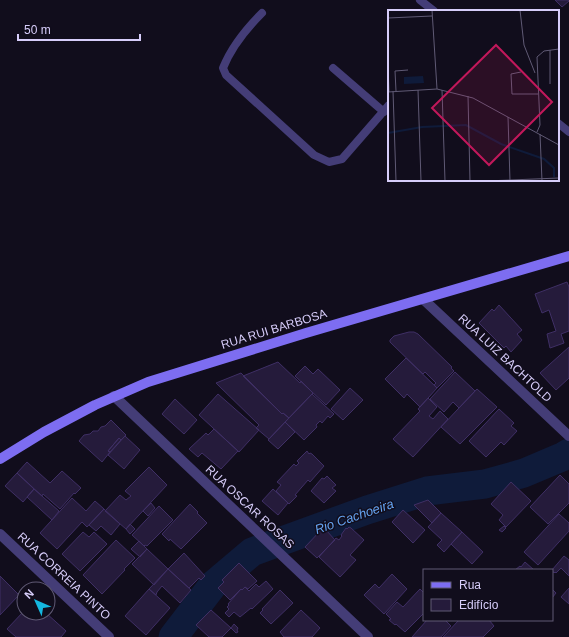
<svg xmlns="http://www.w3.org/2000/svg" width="569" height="637" font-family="Arial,sans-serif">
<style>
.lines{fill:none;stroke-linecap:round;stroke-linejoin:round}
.river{stroke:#0f1b3a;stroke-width:29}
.building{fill:#251b3b;stroke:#3f2f65}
.service{stroke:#443d77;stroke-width:8}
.minor{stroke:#443d77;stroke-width:10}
.secondary{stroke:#7d6df1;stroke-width:10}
.labels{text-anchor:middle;stroke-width:3;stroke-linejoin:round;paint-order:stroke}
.street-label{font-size:12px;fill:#d7cdfa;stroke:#110d1c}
.water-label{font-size:13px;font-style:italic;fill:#65a3f0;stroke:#110d1c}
.inset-river{fill:none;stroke:#0f1b3a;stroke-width:2}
.inset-road{fill:none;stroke:#605a75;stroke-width:1}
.view{fill:#c2185b;fill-opacity:0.15;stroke:#c2185b;stroke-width:2}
.inset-edge{fill:none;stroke:#d7cdfa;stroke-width:2}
</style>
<rect width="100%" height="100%" fill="#110d1c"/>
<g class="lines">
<path class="river" d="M173,637L213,585L252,552L367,510L427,491L485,484L524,473L564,456L569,453"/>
</g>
<path class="building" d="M555,0H569V1L562,7Z
M567,282L569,287V331L561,334L564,343L550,348L547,334L556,331L549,310L542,313L535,294Z
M499,305L522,330L517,334L522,340L511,352L506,346L504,348L479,323L492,309L494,311Z
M409,332H414L418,334L452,367L451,368L454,371L437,388L434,385L436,383L425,372L423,374L390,342V340L394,336Z
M569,347V378L556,390L540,373Z
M406,358L437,388L420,407L407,394L404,398L385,379Z
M278,362L300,383L301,381L313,393L289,418L283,413L282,414L243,376Z
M305,366L313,374L318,369L340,390L326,405L295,376Z
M455,372L475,391L459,408L453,402L444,412L430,399Z
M241,373L282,414L283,413L289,418L269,439L256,428L259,425L216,383Z
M350,388L363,400L343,420L331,409Z
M477,389L497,407L460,444L441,427Z
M218,394L259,430L239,452L199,415Z
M312,394L334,414L330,418L328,416L322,423L320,421L316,425L317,427L304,440L285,422Z
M428,398L437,407L429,416L433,419L440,411L448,419L413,457L393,439L420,411L418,409Z
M175,399L197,420L184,434L162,414Z
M499,409L514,423L511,426L517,431L504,445L501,442L486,457L469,441Z
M111,420L126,435L121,440L119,438L108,451L110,452L102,462L79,441L84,435L90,434L93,431H98L101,427L105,426Z
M285,422L295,432L278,449L268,440Z
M214,429L238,451L221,469L202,453L198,457L189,449L206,433L208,435Z
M125,436L140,450L124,469L108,455Z
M119,438L121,440L110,452L108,451Z
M307,451L309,454L310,453L312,454L324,466L310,482L308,480L295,495L297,496L289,504L276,491L281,485L277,482L294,464L296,466L299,463L297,461Z
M27,462L50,483L62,471L81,488L75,494L74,493L60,509L43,494L42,496L17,473Z
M149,467L167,485L126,529L105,511L120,495L126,500L131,496L125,491Z
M17,473L34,489L23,502L5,486Z
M560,475L569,484V503L548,524L530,507Z
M327,476L336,485L332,488L336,491L324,503L311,491L322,478L324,479Z
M511,482L531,501L506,527L499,520L503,515L491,504Z
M34,489L59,511L52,520L27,497Z
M273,489L288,503L278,515L262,501Z
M72,498L86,511L95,501L104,509L87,527L82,522L57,549L40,533Z
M428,500L441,513L432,523L414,505Z
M151,503L155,508L148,516L143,511Z
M190,504L198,512L197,513L207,523L181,549L170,539L169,541L162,534Z
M159,506L173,520L147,546L145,545L144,546L132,535Z
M104,509L120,524L111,535L101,526L96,531L89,525Z
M403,510L425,530L413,543L392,522Z
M441,513L462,532L444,552L437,545L442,540L428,527Z
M559,514L569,523V531L538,565L524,552Z
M130,524L135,529L130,534L126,529Z
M504,526L506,528L502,532L499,530Z
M349,527L351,528L364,540L350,555L356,560L340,577L319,557L336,538L339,540L342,536L341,535L346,528L347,529Z
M322,529L325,531L326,530L335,540L317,558L305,547Z
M83,532L89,537L94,532L107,544L80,571L62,554Z
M462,532L483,552L472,564L451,544Z
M116,540L135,558L124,569L125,570L102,594L83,575Z
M139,541L147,549L140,557L131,549Z
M147,549L168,569L154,585L132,564Z
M184,553L205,576L201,580L199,578L189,588L168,569Z
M564,556L569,560V576L561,568L556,573L555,572L554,573L552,570Z
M525,562L534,570H515L520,566L521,567Z
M239,563L257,581L248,589L245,587L242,590L241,589L230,600L218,588L224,582L222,580Z
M168,569L191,590L180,603L162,586L157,592L156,595L149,589Z
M392,574L407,589L384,614L364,595L375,584L379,588Z
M0,576L19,595L0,615Z
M266,581L273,589L252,609L251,608L240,617L234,612L229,617L225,613L229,609L227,607L229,605L228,604L241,589L242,590L245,587L249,591L256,584L259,587Z
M569,588V604L561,597Z
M149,589L170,608L146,635L125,616Z
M420,589L424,593V613L405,632L396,624L395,625L389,620L391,619L386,614L397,602L403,607Z
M552,589L556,593L552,598Z
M280,590L293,603L271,624L260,613L263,610L262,609Z
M211,610L231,628L222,637H209L196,625Z
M301,610L320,628L312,637H284L280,632Z
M24,611V613H46L66,631L61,637H16L7,629Z
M427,620H445L451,626L441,637H412Z
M459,620H489L494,626L483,637H443Z
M234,624L238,628L237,630L238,632L236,633L231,628Z"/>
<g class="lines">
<path class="service" d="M420,0L434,11
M262,13C246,29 231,48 223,68L226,75L314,155L329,162L342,159L389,105
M333,68L384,112
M558,123L569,132"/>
<path class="minor" d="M423,299L569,436
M114,396L368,637
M0,534L109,637"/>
<path class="secondary" d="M0,459L44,432L95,405L148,382L306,333L569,256"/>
</g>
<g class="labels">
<g class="street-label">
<text transform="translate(274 329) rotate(-17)" y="4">RUA RUI BARBOSA</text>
<text transform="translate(505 358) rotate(43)" y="4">RUA LUIZ BACHTOLD</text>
<text transform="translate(250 507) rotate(43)" y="4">RUA OSCAR ROSAS</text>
<text transform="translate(64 576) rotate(43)" y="4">RUA CORREIA PINTO</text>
</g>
<g class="water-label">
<text transform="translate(354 516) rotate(-19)" y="5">Rio Cachoeira</text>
</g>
</g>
<g transform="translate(388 10)">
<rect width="171" height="171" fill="#110d1c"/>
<path d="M35,66L36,73L16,74V67Z" fill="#0f1b3a"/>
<path class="inset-river" d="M0,123L34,117L78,115L113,134L156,149L166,158V167"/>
<path class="inset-road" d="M44,0L49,79L85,88L171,135M132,0L136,35L147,63M0,8L44,6M0,54L1,82M133,62L123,64L124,84H150M162,74V40M30,80L33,171M54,80L57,171M5,81L8,171M8,81L7,61L20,60M0,82L49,79M80,86L82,171M120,107L122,171M149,122L152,115L149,47L156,41L171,39M152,124L154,171M98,171L171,168"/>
<path class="view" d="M108,35L164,92L101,155L44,98Z"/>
<rect width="171" height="171" class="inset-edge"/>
</g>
<rect x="423" y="569" width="130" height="52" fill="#110d1c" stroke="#605a75"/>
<rect x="431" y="582" width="20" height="6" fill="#7d6df1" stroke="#605a75"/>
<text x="459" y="589" font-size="12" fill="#d7cdfa">Rua</text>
<rect x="431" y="599" width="20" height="12" fill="#251b3b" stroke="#605a75"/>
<text x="459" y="609" font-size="12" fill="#d7cdfa">Edifício</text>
<g transform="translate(36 601) rotate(315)"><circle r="19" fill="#110d1c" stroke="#605a75"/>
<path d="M0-3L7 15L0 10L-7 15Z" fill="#15b7df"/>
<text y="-6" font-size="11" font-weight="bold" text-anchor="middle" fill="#d7cdfa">N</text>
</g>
<path d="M18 34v6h122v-6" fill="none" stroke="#d7cdfa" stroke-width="2"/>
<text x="24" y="34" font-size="12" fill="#d7cdfa" stroke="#110d1c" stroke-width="3" paint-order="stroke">50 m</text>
</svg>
